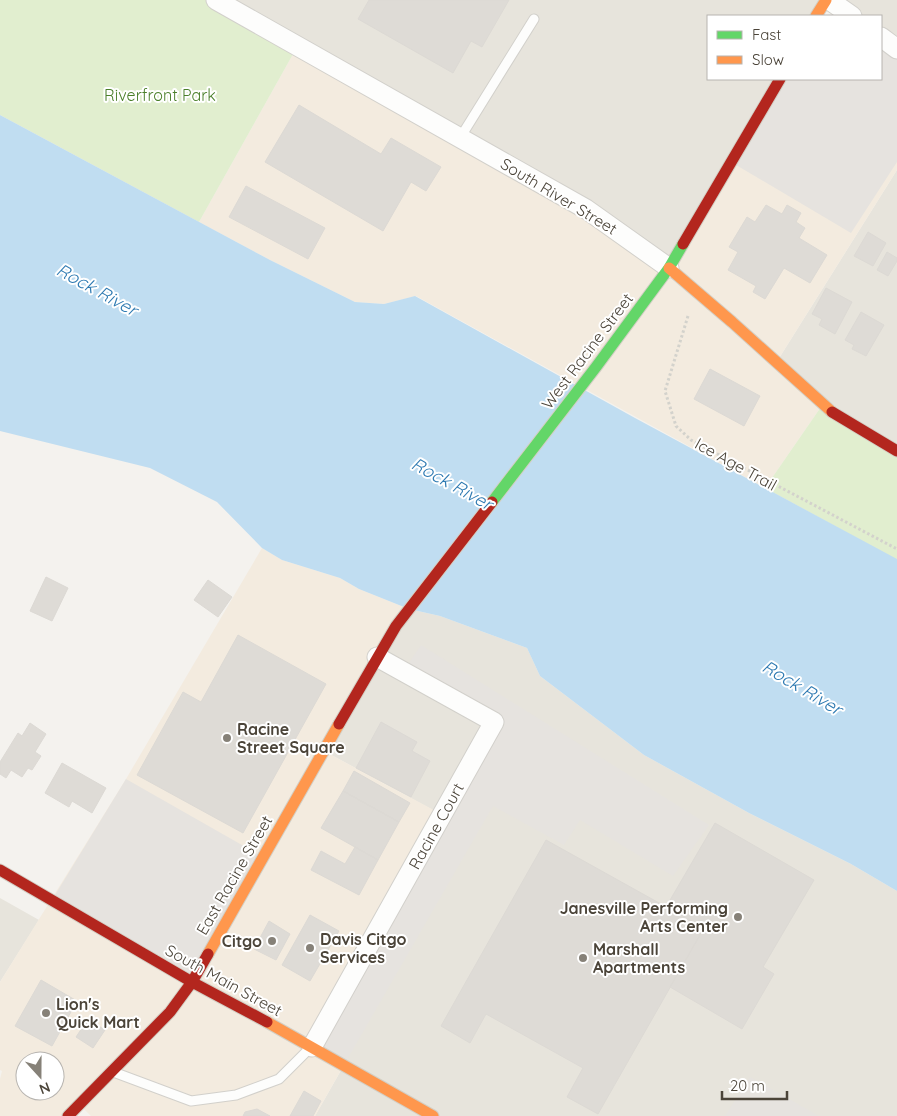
<svg xmlns="http://www.w3.org/2000/svg" width="897" height="1116" font-family="Quicksand,sans-serif">
<style>
.residential{fill:#e7e4dc}
.commercial{fill:#f3ebdf;fill-rule:evenodd}
.green{fill:#e1eecf}
.parking{fill:#e6e3df}
.water{fill:#c0ddf1}
.building{fill:#dedbd6;stroke:#dcd9d4}
.lines{fill:none;stroke-linecap:round;stroke-linejoin:round}
.lane-casing{stroke:#d2d0cb;stroke-width:11}
.street-casing{stroke:#d2d0cb;stroke-width:21}
.fast-casing{stroke:#d3cfc5;stroke-width:13}
.slow-casing{stroke:#d3cfc5;stroke-width:13}
.jam-casing{stroke:#d3cfc5;stroke-width:13}
.path{stroke:#d3d2cc;stroke-width:3;stroke-dasharray:2.5 2.5;stroke-linecap:butt}
.lane{stroke:#fdfdfc;stroke-width:9}
.street{stroke:#fdfdfc;stroke-width:19}
.fast{stroke:#63d668;stroke-width:11}
.slow{stroke:#ff974d;stroke-width:11}
.jam{stroke:#b3261e;stroke-width:11}
.poi-dot{fill:#868178;stroke:#fff;stroke-width:2}
.labels{text-anchor:middle;stroke-width:4;stroke-linejoin:round;paint-order:stroke}
.park-label{font-size:16px;fill:#4a7f2a;stroke:#fff}
.street-label{font-size:16px;fill:#4b4439;stroke:#fff}
.poi-label{font-size:16px;font-weight:bold;fill:#4b4439;stroke:#fff;text-anchor:start}
.water-label{font-size:18px;font-style:italic;fill:#2e7ab2;stroke:#fff}
</style>
<rect width="100%" height="100%" fill="#f4f2ee"/>
<path class="residential" d="M216,0H826L816,16H708V79H780L669,268Z
M829,0H897V49L881,37V16H852Z
M897,170V451L776,363Z
M409,609L440,616L527,648L540,676L644,755L749,813L851,864L897,891V1116H315L344,1065L442,815L324,751Z
M0,898L39,920L0,982Z"/>
<path class="commercial" d="M297,47L669,268L780,79H881L897,49V170L776,363L823,404L765,488L416,296L384,304L355,302L270,260L199,222Z
M262,548L282,560L340,578L359,589L409,609L324,751L443,815L344,1065L315,1116H91L79,1104L68,1116H0V1079L2,1071L0,1070V982L126,779ZM25,1061H55V1091H25Z"/>
<path class="green" d="M0,0H216L297,47L199,222L0,115Z
M823,404L897,451V560L765,488Z"/>
<path class="parking" d="M881,37L897,49V162L851,233L731,162L780,79H881Z
M421,645L709,825L673,876L580,820L564,845L493,806L344,1065L312,1047L494,722L403,672Z
M126,779L263,857L192,982L52,900Z
M750,1077L819,1116H725Z"/>
<path class="water" d="M0,115L270,260L355,302L384,304L415,296L635,418L897,559V891L851,864L749,813L644,755L540,676L527,648L440,616L409,609L359,589L340,578L282,560L262,548L217,502L150,468L0,431Z"/>
<path class="building" d="M369,0H509L482,47L471,41L453,73L358,19Z
M299,105L381,154L391,138L441,167L426,191L411,182L383,231L265,162Z
M246,186L325,228L308,259L229,217Z
M766,205L782,214L787,205L801,213L796,222L805,228L799,238L827,255L810,283L784,268L765,299L753,292L756,286L728,270L738,252L729,247L747,217L755,222Z
M868,232L886,243L873,266L854,256Z
M887,252L897,258V261L888,276L877,270Z
M826,288L852,302L835,334L819,325L822,319L812,314Z
M861,312L884,325L866,356L852,349L854,345L845,340Z
M710,369L760,396L744,426L694,399Z
M46,577L68,588L52,621L30,611Z
M208,580L232,597L218,617L194,600Z
M238,635L326,684L243,833L137,775L183,692L201,702Z
M381,722L417,742L412,751L430,761L411,797L356,768Z
M30,723L46,734L35,752L41,756L32,770L28,768L22,777L11,770L6,778L0,774V762L18,733L22,736Z
M62,763L106,788L92,813L72,801L69,807L45,793Z
M354,771L410,803L399,822L343,791Z
M343,791L399,822L378,860L321,828Z
M715,823L814,880L763,967L774,974L742,1029L670,987L704,928L666,907Z
M546,840L704,928L598,1114L567,1097L583,1068L486,1014L470,1043L441,1026Z
M355,847L378,860L359,895L311,870L321,851L345,864Z
M310,915L339,931L310,981L282,965Z
M269,921L290,934L276,960L254,949Z
M41,980L77,1001L52,1046L15,1026Z
M88,1019L105,1030L93,1048L76,1037Z
M304,1091L321,1101L313,1116H290Z
M257,1109L270,1116H243L245,1112Z"/>
<g class="lines">
<defs>
<path id="lane" d="M460,138L534,19
M116,1073L191,1101L236,1095L279,1079L310,1048"/>
<path id="street" d="M216,0L586,209L669,268
M829,0L852,16
M881,37L897,49
M312,1047L494,722L377,657"/>
<path id="fast" d="M492,502L596,367L669,268L683,244"/>
<path id="slow" d="M816,16L826,0
M669,268L732,322L832,412
M208,954L339,724
M267,1022L433,1116"/>
<path id="jam" d="M683,244L780,79
M832,412L897,451
M339,724L396,626L492,502
M0,870L192,982L267,1022
M68,1116L170,1012L192,982L208,954"/>
</defs>
<use href="#lane" class="lane-casing"/>
<use href="#street" class="street-casing"/>
<use href="#fast" class="fast-casing"/>
<use href="#slow" class="slow-casing"/>
<use href="#jam" class="jam-casing"/>
<path class="path" d="M688,316L665,391L676,426L691,440L897,549"/>
<use href="#lane" class="lane"/>
<use href="#street" class="street"/>
<use href="#fast" class="fast"/>
<use href="#slow" class="slow"/>
<use href="#jam" class="jam"/>
</g>
<g class="poi-dot">
<circle cx="227" cy="738" r="5"/>
<circle cx="738" cy="917" r="5"/>
<circle cx="272" cy="941" r="5"/>
<circle cx="310" cy="948" r="5"/>
<circle cx="583" cy="958" r="5"/>
<circle cx="46" cy="1013" r="5"/>
</g>
<g class="labels">
<g class="park-label">
<text x="160" y="101">Riverfront Park</text>
</g>
<g class="street-label">
<text transform="translate(559 196) rotate(31)" y="6">South River Street</text>
<text transform="translate(587 351) rotate(-53)" y="6">West Racine Street</text>
<text transform="translate(736 464) rotate(29)" y="6">Ice Age Trail</text>
<text transform="translate(436 826) rotate(-61)" y="6">Racine Court</text>
<text transform="translate(234 875) rotate(-60)" y="6">East Racine Street</text>
<text transform="translate(224 980) rotate(29)" y="6">South Main Street</text>
</g>
<g class="poi-label">
<text x="237" y="735">Racine<tspan x="237" dy="18">Street Square</tspan></text>
<text x="728" y="914" text-anchor="end">Janesville Performing<tspan x="728" dy="18">Arts Center</tspan></text>
<text x="320" y="945">Davis Citgo<tspan x="320" dy="18">Services</tspan></text>
<text x="262" y="947" text-anchor="end">Citgo</text>
<text x="593" y="955">Marshall<tspan x="593" dy="18">Apartments</tspan></text>
<text x="56" y="1010">Lion's<tspan x="56" dy="18">Quick Mart</tspan></text>
</g>
<g class="water-label">
<text transform="translate(97 290) rotate(29)" y="6">Rock River</text>
<text transform="translate(452 484) rotate(29)" y="6">Rock River</text>
<text transform="translate(802 688) rotate(31)" y="6">Rock River</text>
</g>
</g>
<rect x="707" y="15" width="175" height="65" fill="#ffffff" stroke="#b7b4b0"/>
<rect x="717" y="31" width="25" height="8" fill="#63d668" stroke="#b7b4b0"/>
<text x="752" y="40" font-size="15" fill="#4b4439">Fast</text>
<rect x="717" y="56" width="25" height="8" fill="#ff974d" stroke="#b7b4b0"/>
<text x="752" y="65" font-size="15" fill="#4b4439">Slow</text>
<g transform="translate(40 1076) rotate(159)"><circle r="24" fill="#ffffff" stroke="#b7b4b0"/>
<path d="M0-4L9 19L0 12L-9 19Z" fill="#868178"/>
<text y="-8" font-size="14" font-weight="bold" text-anchor="middle" fill="#4b4439">N</text>
</g>
<path d="M722 1091v8h65v-8" fill="none" stroke="#4b4439" stroke-width="2.5"/>
<text x="730" y="1091" font-size="15" fill="#4b4439" stroke="#ffffff" stroke-width="4" paint-order="stroke">20 m</text>
</svg>
